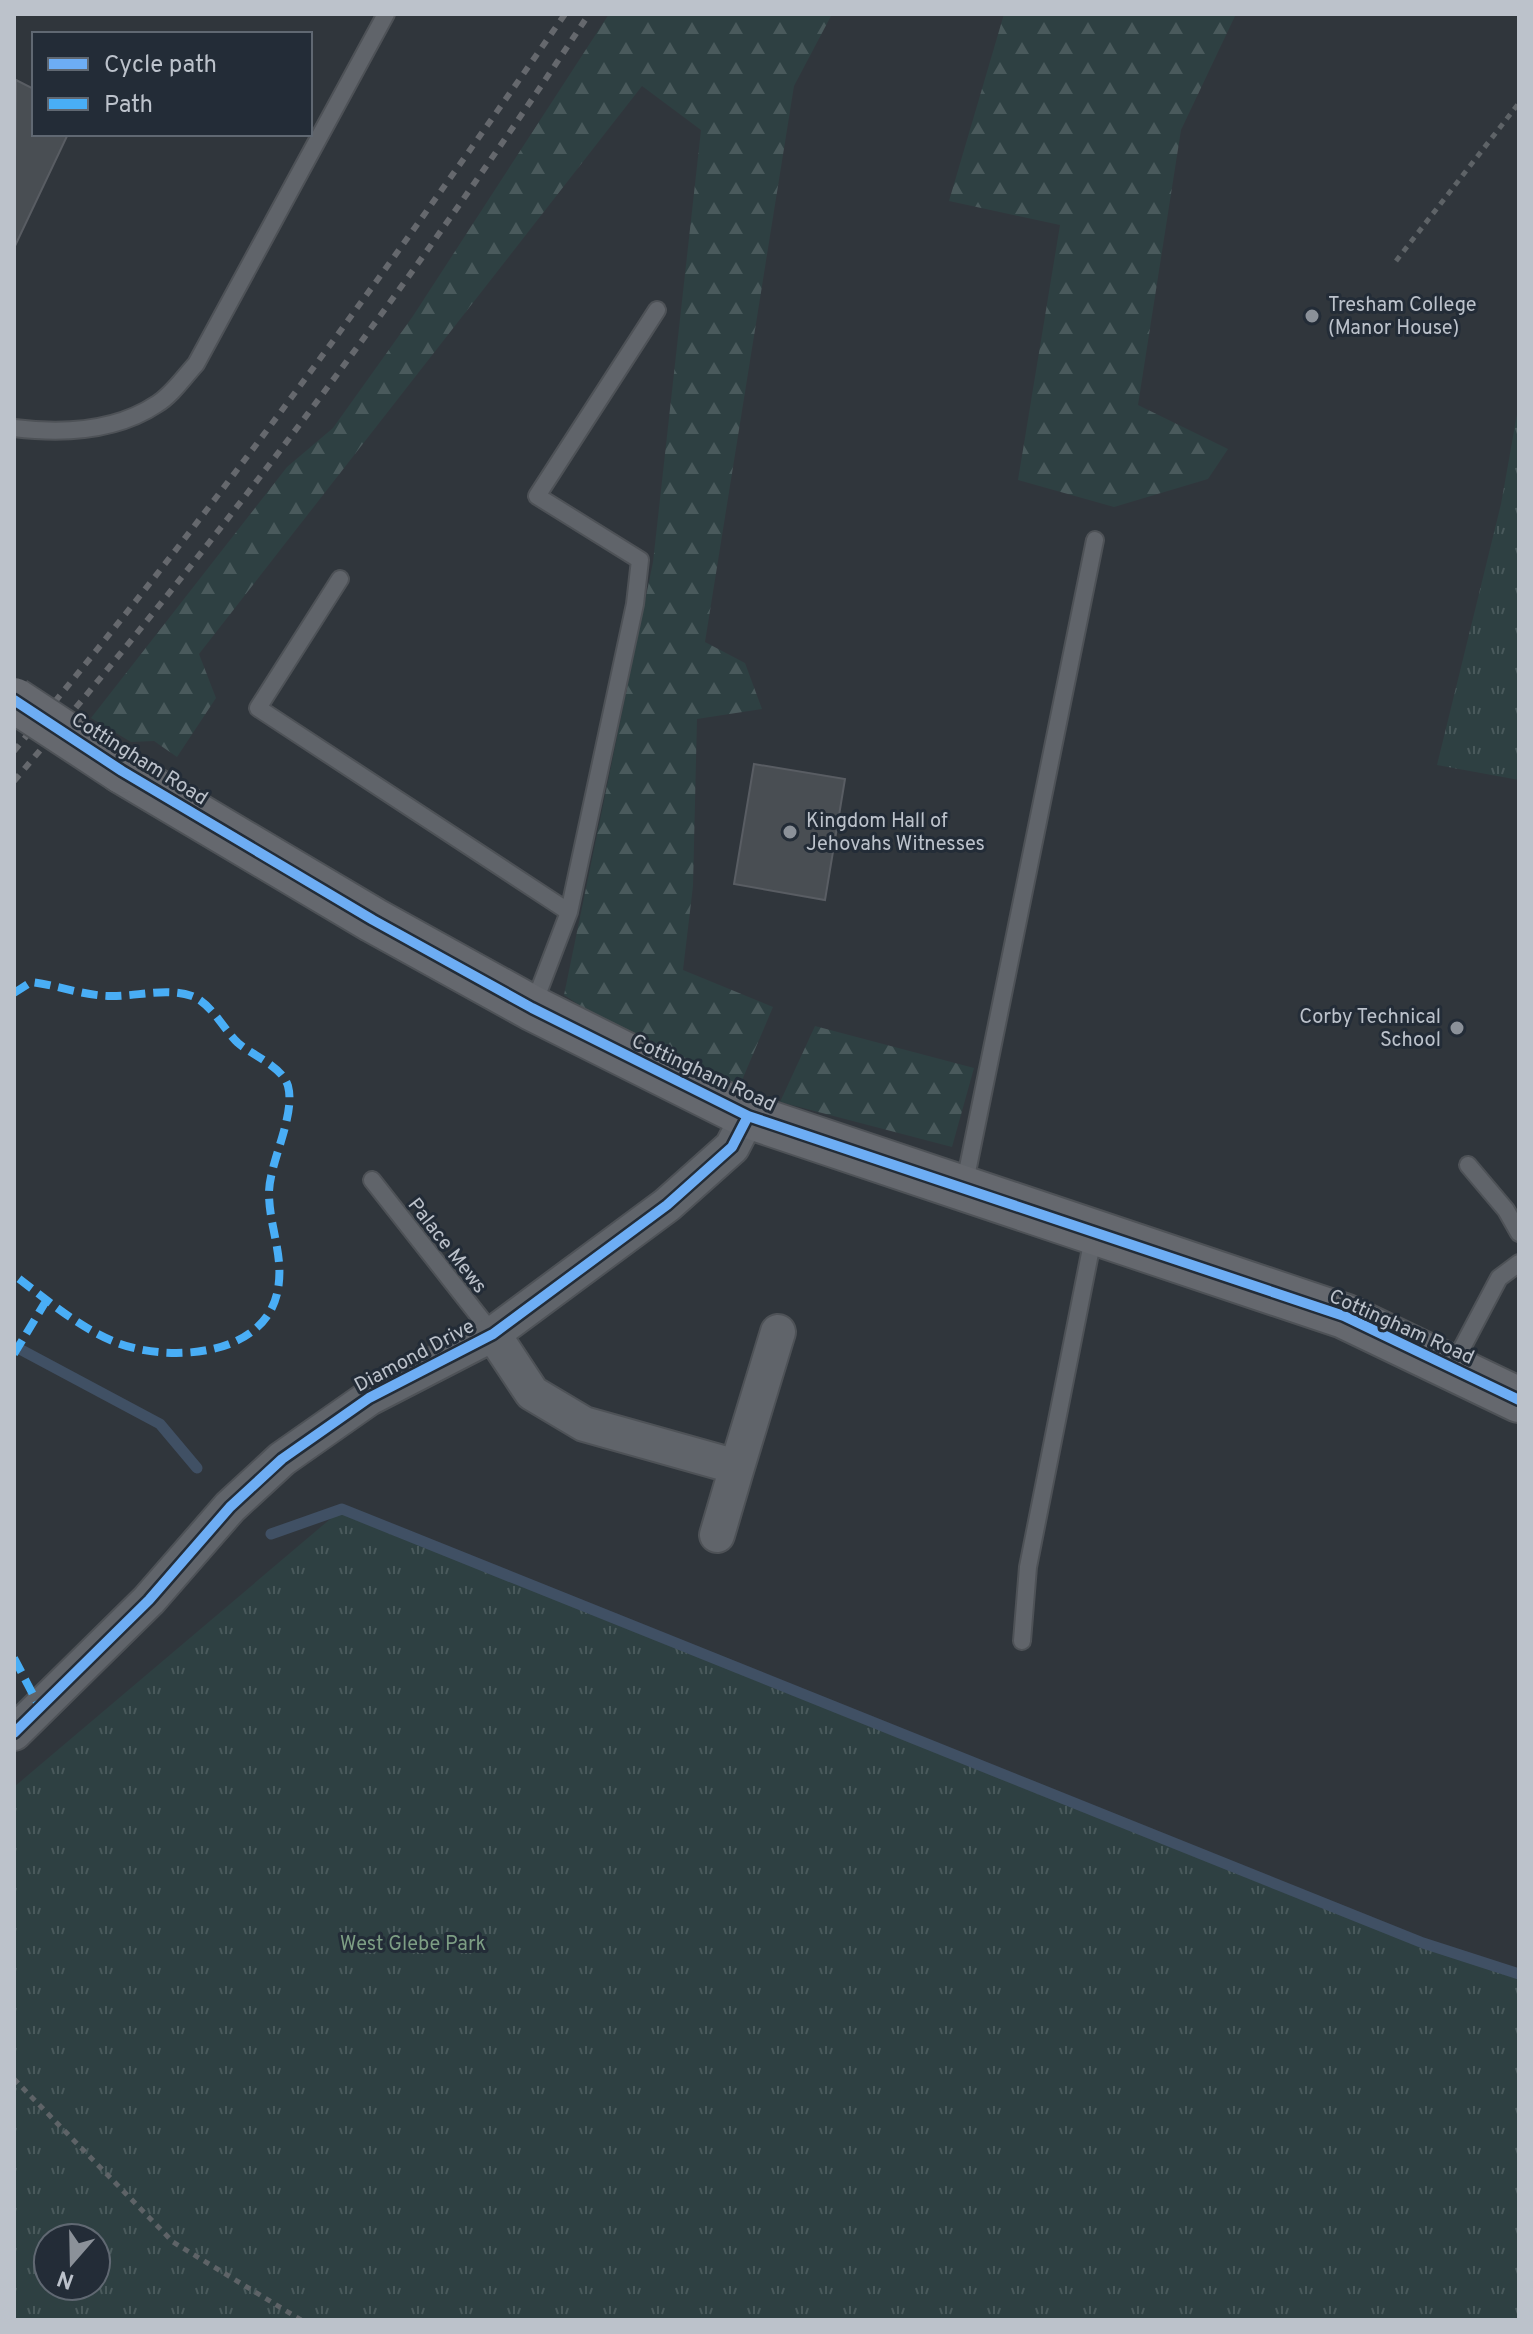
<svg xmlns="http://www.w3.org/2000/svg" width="1533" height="2334" font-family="Overpass,sans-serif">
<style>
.forest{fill:url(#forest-firs)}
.park{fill:url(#park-tufts);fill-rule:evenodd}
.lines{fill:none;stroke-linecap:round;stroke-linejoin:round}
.stream{stroke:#405064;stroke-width:11}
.building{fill:#494e53;stroke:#595d63;stroke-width:2}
.lane-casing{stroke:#4e5257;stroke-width:20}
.street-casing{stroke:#4e5257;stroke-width:38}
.secondary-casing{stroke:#4e5257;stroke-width:48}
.path{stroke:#5e6367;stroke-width:5;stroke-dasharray:6 6;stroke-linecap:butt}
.lane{stroke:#60646a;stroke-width:16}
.street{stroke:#60646a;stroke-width:34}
.secondary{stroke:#65686e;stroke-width:44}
.rail{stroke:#65686d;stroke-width:6;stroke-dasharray:8 8;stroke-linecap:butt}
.secondary-bridge-casing{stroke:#4e5257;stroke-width:48;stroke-linecap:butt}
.secondary-bridge{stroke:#65686e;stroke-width:44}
.quiet{stroke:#49aef6;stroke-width:8;stroke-dasharray:16 8;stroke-linecap:butt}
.cycleway-casing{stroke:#232c37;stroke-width:15}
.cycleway{stroke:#6dadf4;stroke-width:10}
.poi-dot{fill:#8b9199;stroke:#232c37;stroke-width:3}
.labels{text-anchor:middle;stroke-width:6;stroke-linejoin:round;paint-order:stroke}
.poi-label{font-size:20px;fill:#bcc2cb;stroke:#232c37;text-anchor:start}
.street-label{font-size:20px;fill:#bcc2cb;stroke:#232c37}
.park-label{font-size:20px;fill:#7d9e84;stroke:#232c37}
</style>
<defs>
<pattern id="forest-firs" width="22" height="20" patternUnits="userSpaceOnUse" patternTransform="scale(2)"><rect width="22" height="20" fill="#2e4042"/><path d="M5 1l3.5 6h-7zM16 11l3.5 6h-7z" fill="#4a5a5c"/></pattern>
<pattern id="park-tufts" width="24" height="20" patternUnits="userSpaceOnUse" patternTransform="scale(2)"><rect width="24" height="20" fill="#2e4042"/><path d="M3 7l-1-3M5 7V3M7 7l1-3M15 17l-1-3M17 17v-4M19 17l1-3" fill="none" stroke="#4a5a5c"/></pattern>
</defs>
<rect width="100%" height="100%" fill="#30363c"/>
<path class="forest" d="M609,14H832L794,86L705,642L745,663L762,709L697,719L693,886L683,970L773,1007L740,1085L644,1048L564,995L653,562L701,130L642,86L199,654L216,698L177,757L154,741L131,742L91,718L287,467L333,428L413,316Z
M1004,14H1236L1181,130L1138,405L1228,449L1208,479L1114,507L1018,480L1060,225L949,201Z
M815,1026L974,1068L952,1147L780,1102Z"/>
<path class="park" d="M1519,403V780L1437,765L1501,504Z
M342,1509L1423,1943L1519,1974V2320H14V1787ZM48,2238H96V2286H48Z"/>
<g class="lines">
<path class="stream" d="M14,1346L160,1424L197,1468
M271,1534L342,1509L1423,1943L1519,1974"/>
</g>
<path class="building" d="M16,80L34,89V134H68L14,248Z
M754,764L845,779L825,900L734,884Z"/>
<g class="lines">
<defs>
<path id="lane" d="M14,428C63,434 115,432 157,404C172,395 184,377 196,364L386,14
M340,579L258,708L569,912
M533,1006L569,912L635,604L640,560L537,496L657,310
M1468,1165L1506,1210L1519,1233
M372,1180L493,1334
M964,1187L1095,540
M1453,1365L1499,1278L1519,1263
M1022,1641L1028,1567L1094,1233"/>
<path id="street" d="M493,1334L532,1393L584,1424L737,1467L778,1332
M717,1535L737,1467
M14,1733L149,1600L230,1507L282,1459L369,1398L493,1334L667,1205L732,1147L748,1116"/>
<path id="secondary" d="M122,771L373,920L532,1008L748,1116L1344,1316L1519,1400"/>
</defs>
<use href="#lane" class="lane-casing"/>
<use href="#street" class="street-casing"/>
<use href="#secondary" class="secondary-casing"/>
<path class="path" d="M1396,261L1519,103
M14,2079L173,2242L301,2320"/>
<use href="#lane" class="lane"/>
<use href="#street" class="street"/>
<use href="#secondary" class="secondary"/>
<path class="rail" d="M14,751C213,513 388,269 565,14
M14,781C220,540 415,278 589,14"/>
<defs>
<path id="secondary-bridge" d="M14,700L122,771"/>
</defs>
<use href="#secondary-bridge" class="secondary-bridge-casing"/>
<use href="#secondary-bridge" class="secondary-bridge"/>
<path class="quiet" d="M14,993L31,982C56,985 82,995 108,996C136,997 165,987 192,996C211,1003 224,1030 238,1043C253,1056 282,1066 288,1086C296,1116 269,1163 269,1193C269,1226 284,1255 278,1289C266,1358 167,1363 115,1342C78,1327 46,1299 14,1275
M14,1354L46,1301
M14,1658L40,1708"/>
<defs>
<path id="cycleway" d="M14,700L122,771L373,920L532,1008L748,1116L1344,1316L1519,1400
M14,1733L149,1600L230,1507L282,1459L369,1398L493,1334L667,1205L732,1147L748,1116"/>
</defs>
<use href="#cycleway" class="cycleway-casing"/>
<use href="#cycleway" class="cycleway"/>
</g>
<g class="poi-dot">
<circle cx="1312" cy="316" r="8"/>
<circle cx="790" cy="832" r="8"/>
<circle cx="1457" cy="1028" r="8"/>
</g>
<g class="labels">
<g class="poi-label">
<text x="1328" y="311">Tresham College<tspan x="1328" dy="23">(Manor House)</tspan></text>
<text x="806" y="827">Kingdom Hall of<tspan x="806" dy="23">Jehovahs Witnesses</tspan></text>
<text x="1441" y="1023" text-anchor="end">Corby Technical<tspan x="1441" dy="23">School</tspan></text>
</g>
<g class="street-label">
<text transform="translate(140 758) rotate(32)" y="7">Cottingham Road</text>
<text transform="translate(704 1072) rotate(25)" y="7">Cottingham Road</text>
<text transform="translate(448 1245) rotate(52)" y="7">Palace Mews</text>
<text transform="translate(1402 1326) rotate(24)" y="7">Cottingham Road</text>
<text transform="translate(414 1355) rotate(-28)" y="7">Diamond Drive</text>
</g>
<g class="park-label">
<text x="413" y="1950">West Glebe Park</text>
</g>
</g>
<rect width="1533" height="2334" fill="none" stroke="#bcc2cb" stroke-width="32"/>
<rect x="32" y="32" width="280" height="104" fill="#232c37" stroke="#606872" stroke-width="2"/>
<rect x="48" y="58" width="40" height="12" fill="#6dadf4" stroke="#606872" stroke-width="2"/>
<text x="104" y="72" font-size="24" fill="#bcc2cb">Cycle path</text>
<rect x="48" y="98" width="40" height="12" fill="#49aef6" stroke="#606872" stroke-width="2"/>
<text x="104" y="112" font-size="24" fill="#bcc2cb">Path</text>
<g transform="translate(72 2262) rotate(200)"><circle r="38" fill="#232c37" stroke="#606872" stroke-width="2"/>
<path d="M0-6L14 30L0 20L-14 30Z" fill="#8b9199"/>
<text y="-12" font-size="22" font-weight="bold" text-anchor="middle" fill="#bcc2cb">N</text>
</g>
</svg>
